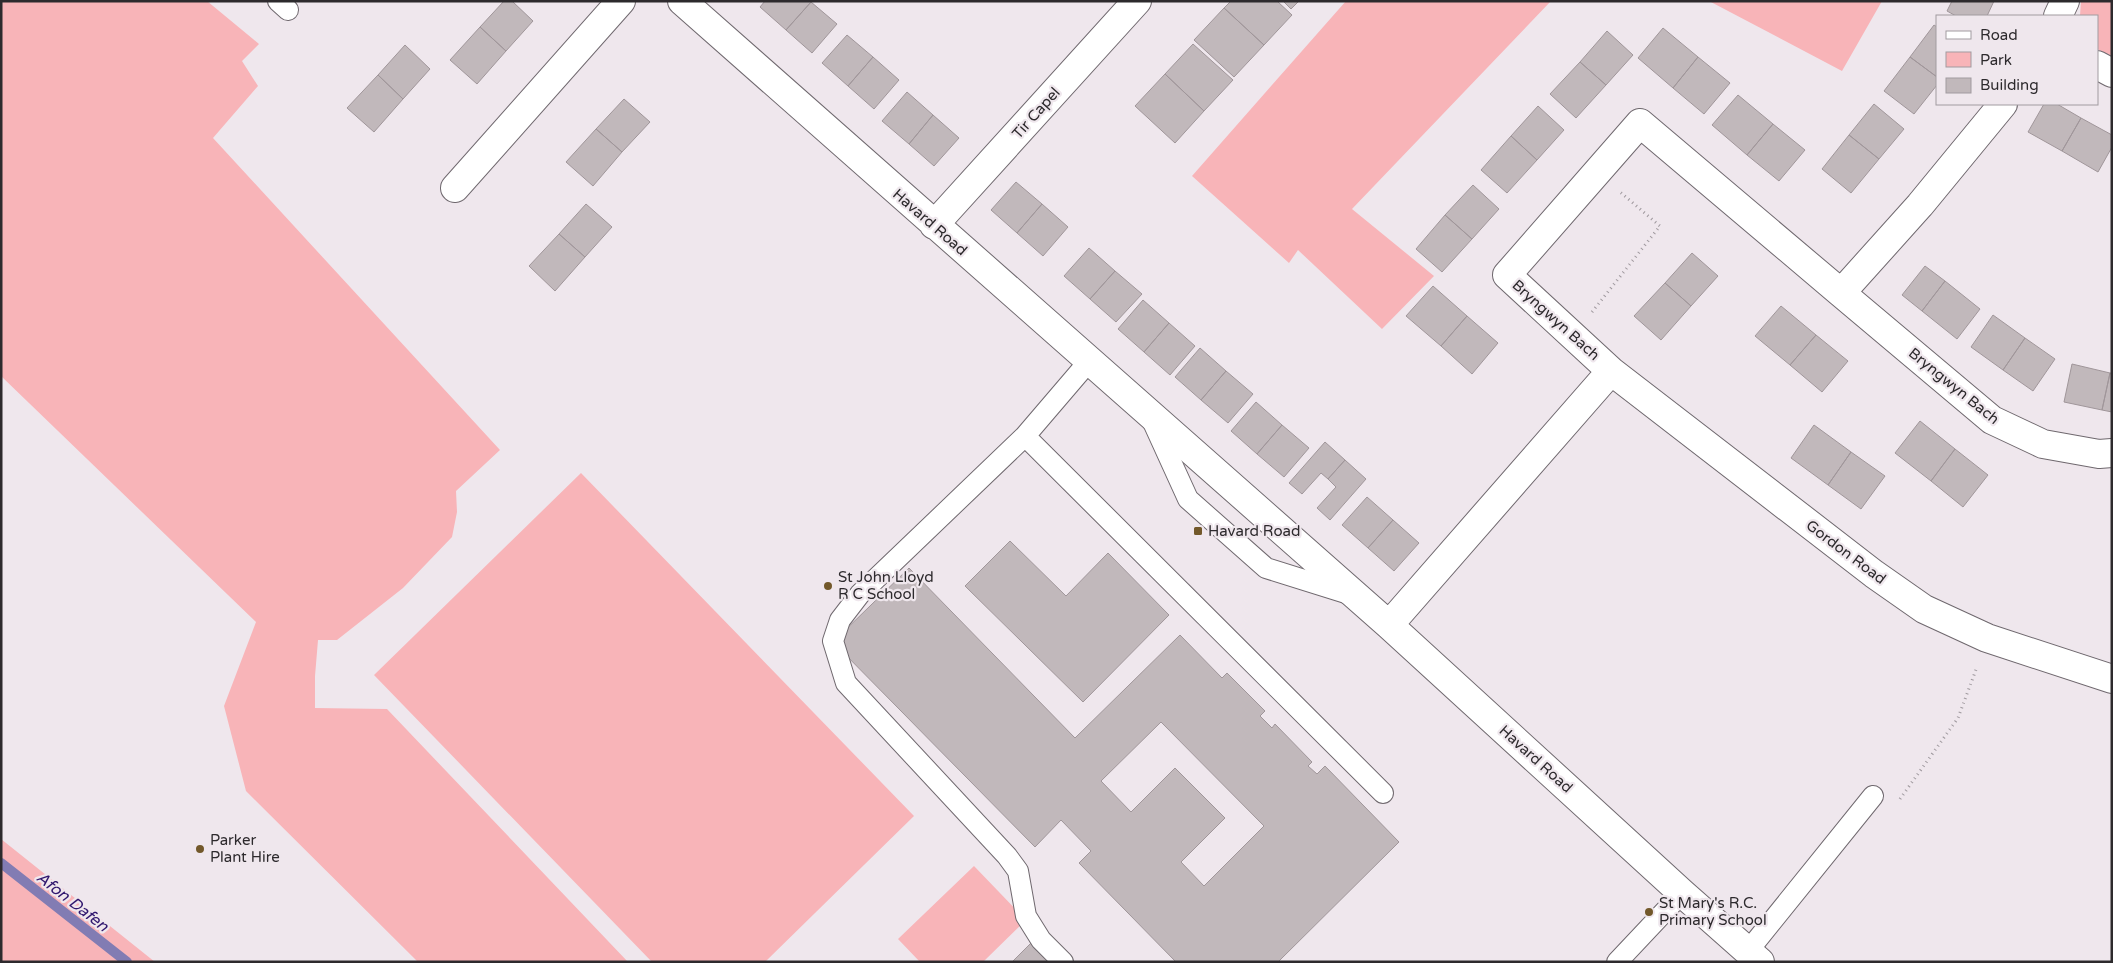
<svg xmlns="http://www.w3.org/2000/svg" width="2113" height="963" font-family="'Varela Round',sans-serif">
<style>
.green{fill:#f8b4b8}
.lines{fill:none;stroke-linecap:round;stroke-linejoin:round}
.stream{stroke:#827cb3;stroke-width:10}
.building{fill:#c1b8bb;stroke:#a0969a;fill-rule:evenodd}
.service-casing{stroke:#6f686e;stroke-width:22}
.minor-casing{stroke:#6f686e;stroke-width:30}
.path{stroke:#a09a9f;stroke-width:3;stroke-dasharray:1 4;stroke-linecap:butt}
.service{stroke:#fff;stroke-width:20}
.minor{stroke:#fff;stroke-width:28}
.poi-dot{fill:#72582a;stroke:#efe7ed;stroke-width:2}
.labels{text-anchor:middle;stroke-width:4.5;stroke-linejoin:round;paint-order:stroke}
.street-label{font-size:15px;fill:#2d2a2d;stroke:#efe7ed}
.poi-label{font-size:15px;fill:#2d2a2d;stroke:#efe7ed;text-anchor:start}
.water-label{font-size:16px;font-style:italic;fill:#30176e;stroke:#efe7ed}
</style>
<rect width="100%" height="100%" fill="#efe7ed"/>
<path class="green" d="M1,1H207L259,44L242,61L258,86L213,138L500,450L456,491L457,512L452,537L403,588L337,640H318L315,676V708L387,709L628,962H418L246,791L224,706L256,622L1,376Z
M1346,1H1551L1352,209L1434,276L1382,329L1298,250L1289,263L1192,176Z
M1709,1H1882L1842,71Z
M2081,1H2112V56L2097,49V16H2080Z
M581,473L914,816L765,962H652L374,675Z
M1,839L155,962H1Z
M974,866L1026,920L983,962H920L898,939Z"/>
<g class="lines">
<path class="stream" d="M1,863L127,962"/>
</g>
<path class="building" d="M504,1H512L533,21L506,51L480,27Z
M765,1H810L811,2L786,30L760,7Z
M1231,1H1277L1292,15L1264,45L1224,8Z
M1283,1H1299L1291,9Z
M1952,1H1994L1987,16H1956L1947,11Z
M811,2L837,24L812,53L786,30Z
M1224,8L1264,45L1234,77L1194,40Z
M1934,25L1937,27V77L1910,57Z
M480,27L506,51L477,84L450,60Z
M1663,28L1698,57L1673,88L1638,58Z
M1607,31L1633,55L1606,85L1580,62Z
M847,35L873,57L848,86L822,63Z
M1193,44L1233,80L1204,111L1165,74Z
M405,45L430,69L403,99L378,75Z
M873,57L899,80L874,109L848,86Z
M1698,57L1730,83L1704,114L1673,88Z
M1910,57L1937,77V85L1914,114L1884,91Z
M1580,62L1606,85L1576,118L1550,94Z
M1165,74L1204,111L1175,143L1135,106Z
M378,75L403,99L374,132L347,108Z
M907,92L933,115L909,144L882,121Z
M1738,95L1773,124L1747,155L1712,125Z
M624,99L650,122L622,152L596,129Z
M1874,104L1904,129L1879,159L1849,135Z
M2044,104H2057L2081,118L2062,151L2028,132Z
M1538,106L1564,130L1537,160L1511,136Z
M933,115L959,138L934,166L909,144Z
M2081,118L2112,135V147L2098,172L2062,151Z
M1773,124L1805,150L1779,181L1747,155Z
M596,129L622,152L593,186L566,162Z
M1849,135L1879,159L1851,193L1822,169Z
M1511,136L1537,160L1507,193L1481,170Z
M1016,182L1042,204L1017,233L991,210Z
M1473,185L1499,209L1472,239L1445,215Z
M586,204L612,227L585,257L559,234Z
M1042,204L1068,227L1043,256L1017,233Z
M1445,215L1472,239L1442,272L1416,249Z
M559,234L585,257L555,291L529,266Z
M1089,248L1115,271L1090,299L1064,276Z
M1692,253L1718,276L1691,306L1665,283Z
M1925,266L1945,281L1922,311L1902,295Z
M1115,271L1142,294L1116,322L1090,299Z
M1945,281L1980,309L1957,339L1922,311Z
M1665,283L1691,306L1661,340L1634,316Z
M1433,286L1467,316L1441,346L1406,316Z
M1143,300L1169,323L1144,352L1118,329Z
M1781,306L1816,335L1790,365L1755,336Z
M1993,315L2025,338L2003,370L1971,347Z
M1467,316L1498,343L1472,374L1441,346Z
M1169,323L1195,346L1170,375L1144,352Z
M1816,335L1848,361L1822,392L1790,365Z
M2025,338L2055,359L2033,391L2003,370Z
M1200,348L1226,371L1201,400L1175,377Z
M2072,364L2110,373L2102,410L2064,402Z
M1226,371L1253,394L1228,423L1201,400Z
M2110,373H2112V412L2102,410Z
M1256,402L1282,425L1257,454L1231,431Z
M1920,421L1955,449L1931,481L1895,453Z
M1282,425L1309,448L1284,477L1257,454Z
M1814,425L1851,452L1828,485L1791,458Z
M1325,442L1345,460L1328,479L1321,473L1302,494L1289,483Z
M1955,449L1988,475L1963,507L1931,481Z
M1851,452L1885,476L1861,509L1828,485Z
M1345,460L1366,479L1330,520L1317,508L1336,487L1328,479Z
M1367,497L1393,520L1368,548L1342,525Z
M1393,520L1419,543L1394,571L1368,548Z
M1010,541L1066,596L1108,553L1169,615L1083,702L965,586Z
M909,568L1075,738L1180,635L1222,678L1227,673L1265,711L1260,716L1272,728L1275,724L1312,762L1308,766L1317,774L1325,766L1399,842L1278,962H1176L1079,863L1091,851L1061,820L1035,847L833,642ZM1161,722L1264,826L1204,886L1181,862L1225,818L1175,768L1131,812L1101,781Z
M1031,943L1049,962H1012Z"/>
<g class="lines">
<defs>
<path id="service" d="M278,1L288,10
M1152,420L1188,499L1266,568L1349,594
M1025,436L1383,793
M1748,951L1873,796
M1063,962L1041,940L1026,916L1018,871L1007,856L846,683L833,641L840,620L860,594L1025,436L1090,360
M1617,962L1682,893"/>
<path id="minor" d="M682,1L1389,625L1682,893L1760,962
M2058,16L2065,1
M2097,65L2112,73
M455,188L621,1
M934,225L1137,1
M1841,293L1992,420L2043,444L2099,454L2112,453
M1611,371L1874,574L1924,609L1987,638L2112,679
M1389,625L1611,371L1507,275L1640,123L1841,293L1920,205L2003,104"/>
</defs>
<use href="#service" class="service-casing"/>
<use href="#minor" class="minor-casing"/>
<path class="path" d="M1592,312L1660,226L1620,192
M1900,799L1958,718L1977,667"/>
<use href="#service" class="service"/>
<use href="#minor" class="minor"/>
</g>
<g class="poi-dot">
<rect x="1193" y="526" width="10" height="10" rx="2.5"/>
<circle cx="828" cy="586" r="5"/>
<circle cx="200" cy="849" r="5"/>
<circle cx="1649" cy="912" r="5"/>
</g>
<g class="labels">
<g class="street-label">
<text transform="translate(1036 113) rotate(-48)" y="5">Tir Capel</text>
<text transform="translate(930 222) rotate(41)" y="5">Havard Road</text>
<text transform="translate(1556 320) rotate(42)" y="5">Bryngwyn Bach</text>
<text transform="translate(1954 386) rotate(39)" y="5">Bryngwyn Bach</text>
<text transform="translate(1846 552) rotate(37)" y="5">Gordon Road</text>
<text transform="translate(1536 759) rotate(42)" y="5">Havard Road</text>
</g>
<g class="poi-label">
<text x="1208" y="536">Havard Road</text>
<text x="838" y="582">St John Lloyd<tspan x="838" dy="17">R C School</tspan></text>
<text x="210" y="845">Parker<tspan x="210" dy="17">Plant Hire</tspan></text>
<text x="1659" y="908">St Mary's R.C.<tspan x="1659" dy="17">Primary School</tspan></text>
</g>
<g class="water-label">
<text transform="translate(73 901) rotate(38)" y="6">Afon Dafen</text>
</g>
</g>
<rect width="2113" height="963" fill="none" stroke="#2d2a2d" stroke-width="5"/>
<rect x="1936" y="15" width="162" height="90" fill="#efe7ed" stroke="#a19ba0"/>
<rect x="1946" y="31" width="25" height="8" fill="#ffffff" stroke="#a19ba0"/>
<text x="1980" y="40" font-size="15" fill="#2d2a2d">Road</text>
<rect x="1946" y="52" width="25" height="15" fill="#f8b4b8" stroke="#a19ba0"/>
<text x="1980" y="65" font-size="15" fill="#2d2a2d">Park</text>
<rect x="1946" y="78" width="25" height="15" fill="#c1b8bb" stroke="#a19ba0"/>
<text x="1980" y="90" font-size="15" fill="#2d2a2d">Building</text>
</svg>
